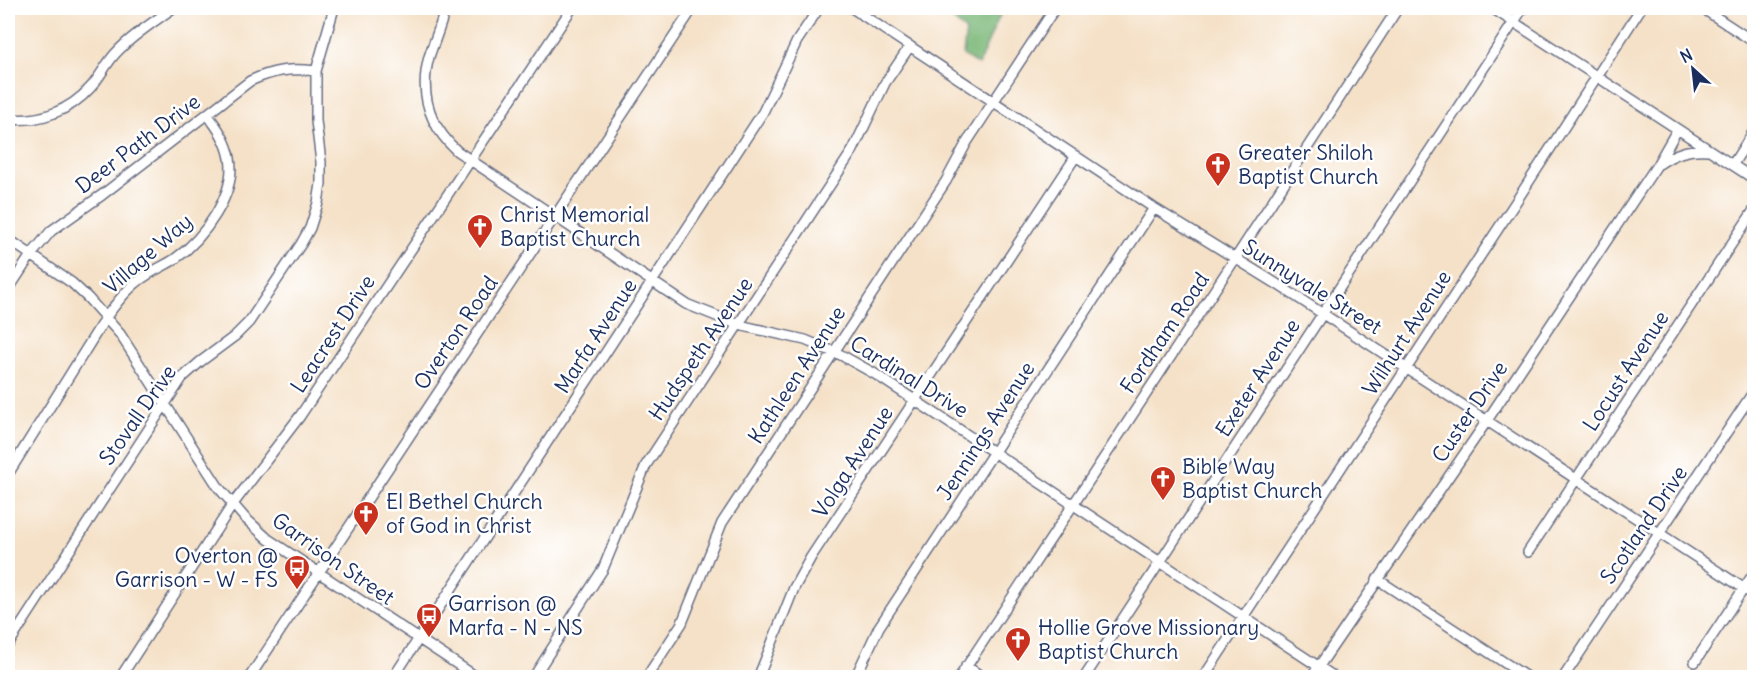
<svg xmlns="http://www.w3.org/2000/svg" width="1762" height="685" font-family="Delius,sans-serif">
<style>
.forest{fill:#7ab777;stroke:#4a736a;stroke-width:1.5}
.lines{fill:none;stroke-linecap:round;stroke-linejoin:round}
.minor-casing{stroke:#676d83;stroke-width:12}
.minor{stroke:#fff;stroke-width:9}
.labels{text-anchor:middle;stroke-width:5;stroke-linejoin:round;paint-order:stroke}
.street-label{font-size:21px;fill:#1b2f5e;stroke:#fff}
.poi-label{font-size:21px;fill:#1b2f5e;stroke:#fff;text-anchor:start}
</style>
<rect width="100%" height="100%" fill="#fff"/>
<filter id="ink" filterUnits="userSpaceOnUse"><feTurbulence type="fractalNoise" baseFrequency=".0167" numOctaves="2"/><feDisplacementMap in="SourceGraphic" scale="12" xChannelSelector="R" yChannelSelector="G"/><feConvolveMatrix kernelMatrix="1 2 1 2 8 2 1 2 1" color-interpolation-filters="sRGB"/></filter>
<filter id="wash" filterUnits="userSpaceOnUse"><feTurbulence type="fractalNoise" baseFrequency=".008" numOctaves="4" result="noise"/><feDisplacementMap in="SourceGraphic" scale="24" xChannelSelector="R" yChannelSelector="G"/><feGaussianBlur stdDeviation="1.35" result="paint"/><feColorMatrix in="noise" values="0 0 0 0 0 0 0 0 0 0 0 0 0 0 0 0 0 1.4 0 .05"/><feComposite in="paint" operator="in"/></filter>
<g filter="url(#wash)">
<rect width="100%" height="100%" fill="#f5e1c7"/>
<path class="forest" d="M939,8H1003L978,65L963,55L966,31Z"/>
</g>
<g filter="url(#ink)">
<g class="lines">
<defs>
<path id="minor" d="M445,8C442,24 434,41 429,57C419,94 429,125 457,151L686,304L739,325L805,340L841,355L875,374L1336,678
M852,8L1154,208L1280,286L1754,595
M1492,8L1754,179
M1702,8L1754,42
M8,119C39,122 69,112 91,87C100,77 106,64 115,54C131,36 154,22 173,8
M1659,164C1675,153 1688,149 1707,150
M1733,164L1754,131
M8,239L72,283L88,298L120,334L219,488L244,517L268,539L478,678
M8,290L31,255L51,231L102,195L250,81C274,70 290,68 316,71
M8,474L106,317C118,301 130,285 147,275C156,269 166,265 175,259C203,239 237,194 230,158C227,141 217,127 207,114
M1528,552L1754,210
M1377,579L1528,678
M8,645L182,378L200,362L235,336L249,322L301,244L310,228L318,203L321,184V162L316,121V71L334,8
M1695,662L1754,573
M966,666L984,678
M120,678L233,504L300,416L572,8
M249,678L693,8
M393,678L763,112L797,41L819,8
M533,678L603,569L646,465L853,150L885,83L910,46
M646,678L682,623L722,523L946,181L967,142L1055,8
M758,678L794,588L811,557L1076,156
M855,678L879,627L1154,208
M959,678L1235,259L1398,8
M1084,678L1523,8
M1203,678L1517,200L1641,8
M1311,678L1482,428L1657,165L1677,130
M1563,678L1754,391"/>
</defs>
<use href="#minor" class="minor-casing"/>
<use href="#minor" class="minor"/>
</g>
</g>
<defs>
<symbol id="church-pin" viewBox="-11 -11 22 30"><path d="M0 17L-7.5 6A9.5 9.5 0 1 1 7.5 6Z" fill="#c8321e" stroke="#fff"/><path d="M-1.2-6h2.4v3.5h3.3v2.4h-3.3V6h-2.4V-.1h-3.3v-2.4h3.3Z" fill="#fff"/></symbol>
<symbol id="bus-pin" viewBox="-11 -11 22 30"><path d="M0 17L-7.5 6A9.5 9.5 0 1 1 7.5 6Z" fill="#c8321e" stroke="#fff"/><path d="M-5-6H5V4H4V6H2V4H-2V6H-4V4H-5ZM-3.5-4V0h7V-4ZM-3.5 1.2v1.5H-2V1.2ZM2 1.2v1.5H3.5V1.2Z" fill="#fff"/></symbol>
</defs>
<g fill-rule="evenodd">
<use href="#church-pin" x="1203" y="150" width="30" height="40"/>
<use href="#church-pin" x="465" y="212" width="30" height="40"/>
<use href="#church-pin" x="1148" y="464" width="30" height="40"/>
<use href="#church-pin" x="351" y="499" width="30" height="40"/>
<use href="#bus-pin" x="282" y="553" width="30" height="40"/>
<use href="#bus-pin" x="414" y="601" width="30" height="40"/>
<use href="#church-pin" x="1003" y="625" width="30" height="40"/>
</g>
<g class="labels">
<g class="street-label">
<text transform="translate(138 144) rotate(-37)" y="7">Deer Path Drive</text>
<text transform="translate(148 254) rotate(-41)" y="7">Village Way</text>
<text transform="translate(1312 287) rotate(32)" y="7">Sunnyvale Street</text>
<text transform="translate(456 333) rotate(-56)" y="7">Overton Road</text>
<text transform="translate(1165 333) rotate(-56)" y="7">Fordham Road</text>
<text transform="translate(1407 333) rotate(-57)" y="7">Wilhurt Avenue</text>
<text transform="translate(333 334) rotate(-57)" y="7">Leacrest Drive</text>
<text transform="translate(596 336) rotate(-57)" y="7">Marfa Avenue</text>
<text transform="translate(701 349) rotate(-56)" y="7">Hudspeth Avenue</text>
<text transform="translate(1626 371) rotate(-57)" y="7">Locust Avenue</text>
<text transform="translate(797 375) rotate(-57)" y="7">Kathleen Avenue</text>
<text transform="translate(909 377) rotate(32)" y="7">Cardinal Drive</text>
<text transform="translate(1258 378) rotate(-57)" y="7">Exeter Avenue</text>
<text transform="translate(1470 412) rotate(-56)" y="7">Custer Drive</text>
<text transform="translate(138 415) rotate(-55)" y="7">Stovall Drive</text>
<text transform="translate(986 431) rotate(-57)" y="7">Jennings Avenue</text>
<text transform="translate(853 462) rotate(-57)" y="7">Volga Avenue</text>
<text transform="translate(1644 525) rotate(-56)" y="7">Scotland Drive</text>
<text transform="translate(333 559) rotate(35)" y="7">Garrison Street</text>
</g>
<g class="poi-label">
<text x="1238" y="160">Greater Shiloh<tspan x="1238" dy="24">Baptist Church</tspan></text>
<text x="500" y="222">Christ Memorial<tspan x="500" dy="24">Baptist Church</tspan></text>
<text x="1182" y="474">Bible Way<tspan x="1182" dy="24">Baptist Church</tspan></text>
<text x="386" y="509">El Bethel Church<tspan x="386" dy="24">of God in Christ</tspan></text>
<text x="278" y="563" text-anchor="end">Overton @<tspan x="278" dy="24">Garrison - W - FS</tspan></text>
<text x="448" y="611">Garrison @<tspan x="448" dy="24">Marfa - N - NS</tspan></text>
<text x="1038" y="635">Hollie Grove Missionary<tspan x="1038" dy="24">Baptist Church</tspan></text>
</g>
</g>
<rect width="1762" height="685" fill="none" stroke="#fff" stroke-width="30"/>
<g transform="translate(1693 69) rotate(333)" stroke="#ffffff" stroke-width="4.5" paint-order="stroke">
<path d="M0-4.5L10 22L0 15L-10 22Z" fill="#1b2f5e"/>
<text y="-9" font-size="16" font-weight="bold" text-anchor="middle" fill="#1b2f5e">N</text>
</g>
</svg>
